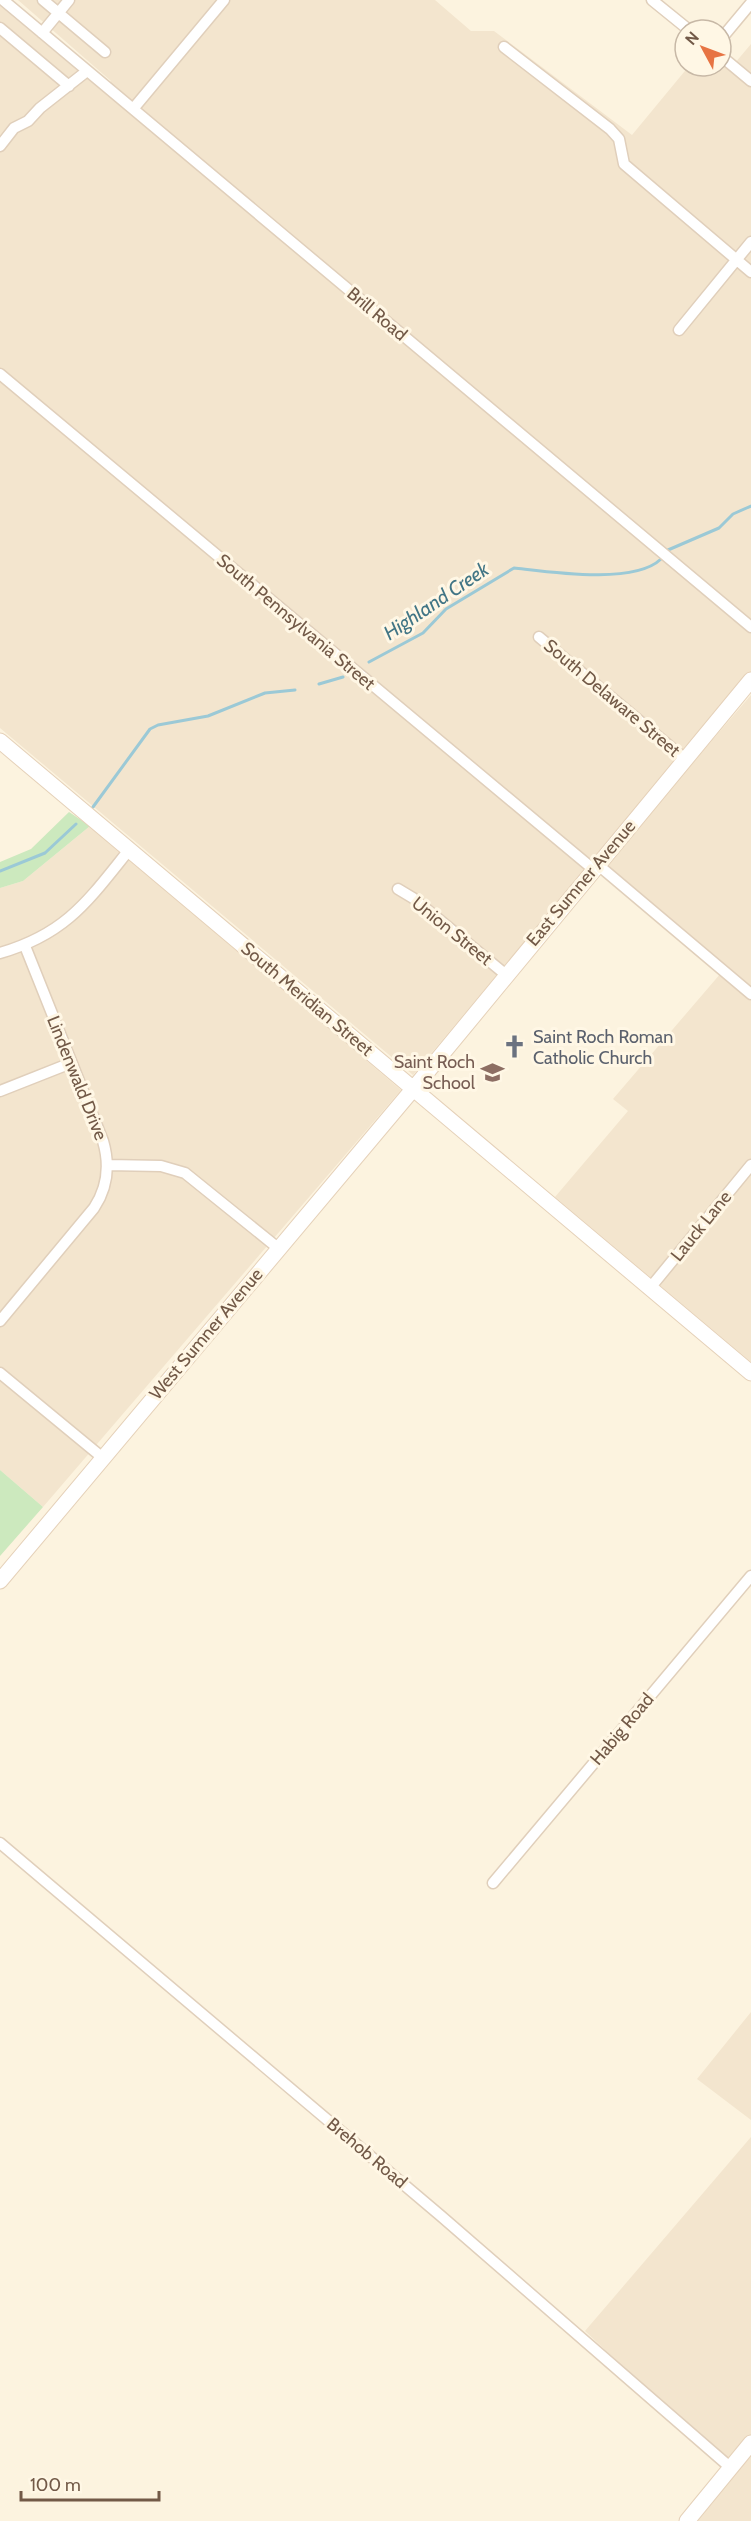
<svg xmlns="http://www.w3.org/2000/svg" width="751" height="2521" font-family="Cabin,sans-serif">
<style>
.residential{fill:#f3e5ce}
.green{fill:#cce9be}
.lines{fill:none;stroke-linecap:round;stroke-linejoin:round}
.stream{stroke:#9bc9d6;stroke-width:3}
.street-casing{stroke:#e0cfbb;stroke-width:13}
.secondary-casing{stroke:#e5d1b9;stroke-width:17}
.street{stroke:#fff;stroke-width:10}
.secondary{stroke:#fff;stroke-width:15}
.labels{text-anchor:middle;stroke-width:6;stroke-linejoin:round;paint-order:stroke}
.street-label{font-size:18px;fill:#725947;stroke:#fff7e5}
.worship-label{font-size:18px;fill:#5b616d;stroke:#fff7e5;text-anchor:start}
.education-label{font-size:18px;fill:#785e54;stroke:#fff7e5;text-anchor:end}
.water-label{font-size:20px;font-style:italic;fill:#417585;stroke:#fff7e5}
</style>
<rect width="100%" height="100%" fill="#fcf3df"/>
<path class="residential" d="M18,0H435L471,31H494L632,135L689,66H721V50L735,63L751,44V672L413,1075L0,728V6L102,91L111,81Z
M751,695V1362L555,1197L628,1111L613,1099L727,966L605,865Z
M90,826L401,1090L43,1507L0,1470V888L23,881Z
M751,2012V2120L697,2079Z
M751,2137V2521H694L735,2472L585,2331Z"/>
<path class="green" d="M69,812L90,826L23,881L0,888V862L31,849Z
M0,1470L43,1507L0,1556Z"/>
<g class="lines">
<path class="stream" d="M668,550L719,528L733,514L751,506
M369,662L423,633L446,609L514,568C550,572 634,585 661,559
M319,684L343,677
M93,807L150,729L158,725L208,716L265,693L295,690
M0,871L45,853L76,824"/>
<defs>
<path id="street" d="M3,0L751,627
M43,0L105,52
M652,0L689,30
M0,28L69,86
M42,33L69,0
M721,39L751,3
M504,47L610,129L619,139L624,164L751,272
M721,56L751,81
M133,109L224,0
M0,146L14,128L28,121L40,108L87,71
M679,330L751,242
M0,374L593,869
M539,637L685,759
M597,864L751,994
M398,889L413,898L505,974
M0,953C66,934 88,901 129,850
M0,1091L71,1063
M108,1165L161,1166L185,1173L278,1248
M650,1288L751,1165
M0,1321L94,1208C108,1187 110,1165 103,1141L25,946
M0,1373L103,1458
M0,1843L441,2216L731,2468
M493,1883L751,1576"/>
<path id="secondary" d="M0,741L751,1373
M0,1581L414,1088L751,680
M687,2521L751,2443"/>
</defs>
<use href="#street" class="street-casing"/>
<use href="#secondary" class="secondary-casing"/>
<use href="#street" class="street"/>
<use href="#secondary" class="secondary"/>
</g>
<defs>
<symbol id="church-bare" viewBox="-9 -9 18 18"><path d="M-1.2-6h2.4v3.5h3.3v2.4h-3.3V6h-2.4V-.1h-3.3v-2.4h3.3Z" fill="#6b7280" stroke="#fff7e5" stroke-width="2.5" paint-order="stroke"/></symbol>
<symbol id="school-bare" viewBox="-9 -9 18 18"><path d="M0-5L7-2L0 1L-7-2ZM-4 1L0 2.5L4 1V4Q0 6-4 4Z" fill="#8d6e63" stroke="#fff7e5" stroke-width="2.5" paint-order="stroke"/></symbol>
</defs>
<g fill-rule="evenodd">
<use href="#church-bare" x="498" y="1030" width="33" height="33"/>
<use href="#school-bare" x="476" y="1056" width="33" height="33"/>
</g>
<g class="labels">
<g class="street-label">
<text transform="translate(377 314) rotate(40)" y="6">Brill Road</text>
<text transform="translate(296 622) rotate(40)" y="6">South Pennsylvania Street</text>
<text transform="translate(612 698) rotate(40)" y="6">South Delaware Street</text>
<text transform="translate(581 883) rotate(-50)" y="6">East Sumner Avenue</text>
<text transform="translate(452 931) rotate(39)" y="6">Union Street</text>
<text transform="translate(307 999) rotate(40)" y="6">South Meridian Street</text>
<text transform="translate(77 1078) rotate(68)" y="6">Lindenwald Drive</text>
<text transform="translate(701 1226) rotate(-51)" y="6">Lauck Lane</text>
<text transform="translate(206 1334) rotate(-50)" y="6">West Sumner Avenue</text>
<text transform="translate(622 1729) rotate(-50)" y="6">Habig Road</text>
<text transform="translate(367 2153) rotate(40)" y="6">Brehob Road</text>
</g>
<g class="worship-label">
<text x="533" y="1043">Saint Roch Roman<tspan x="533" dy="21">Catholic Church</tspan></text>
</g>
<g class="education-label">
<text x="475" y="1068">Saint Roch<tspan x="475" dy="21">School</tspan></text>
</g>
<g class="water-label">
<text transform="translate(436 601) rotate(-34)" y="7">Highland Creek</text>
</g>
</g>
<g transform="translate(703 48) rotate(311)"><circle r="28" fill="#fff7e5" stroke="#c7b8a6" stroke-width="1.5"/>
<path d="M0-4.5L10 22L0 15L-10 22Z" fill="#e77443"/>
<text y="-9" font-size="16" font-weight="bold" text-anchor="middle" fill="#725947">N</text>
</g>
<path d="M21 2491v9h138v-9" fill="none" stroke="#725947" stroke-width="3"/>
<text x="30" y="2491" font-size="18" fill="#725947" stroke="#fff7e5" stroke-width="4.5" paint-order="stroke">100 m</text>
</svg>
